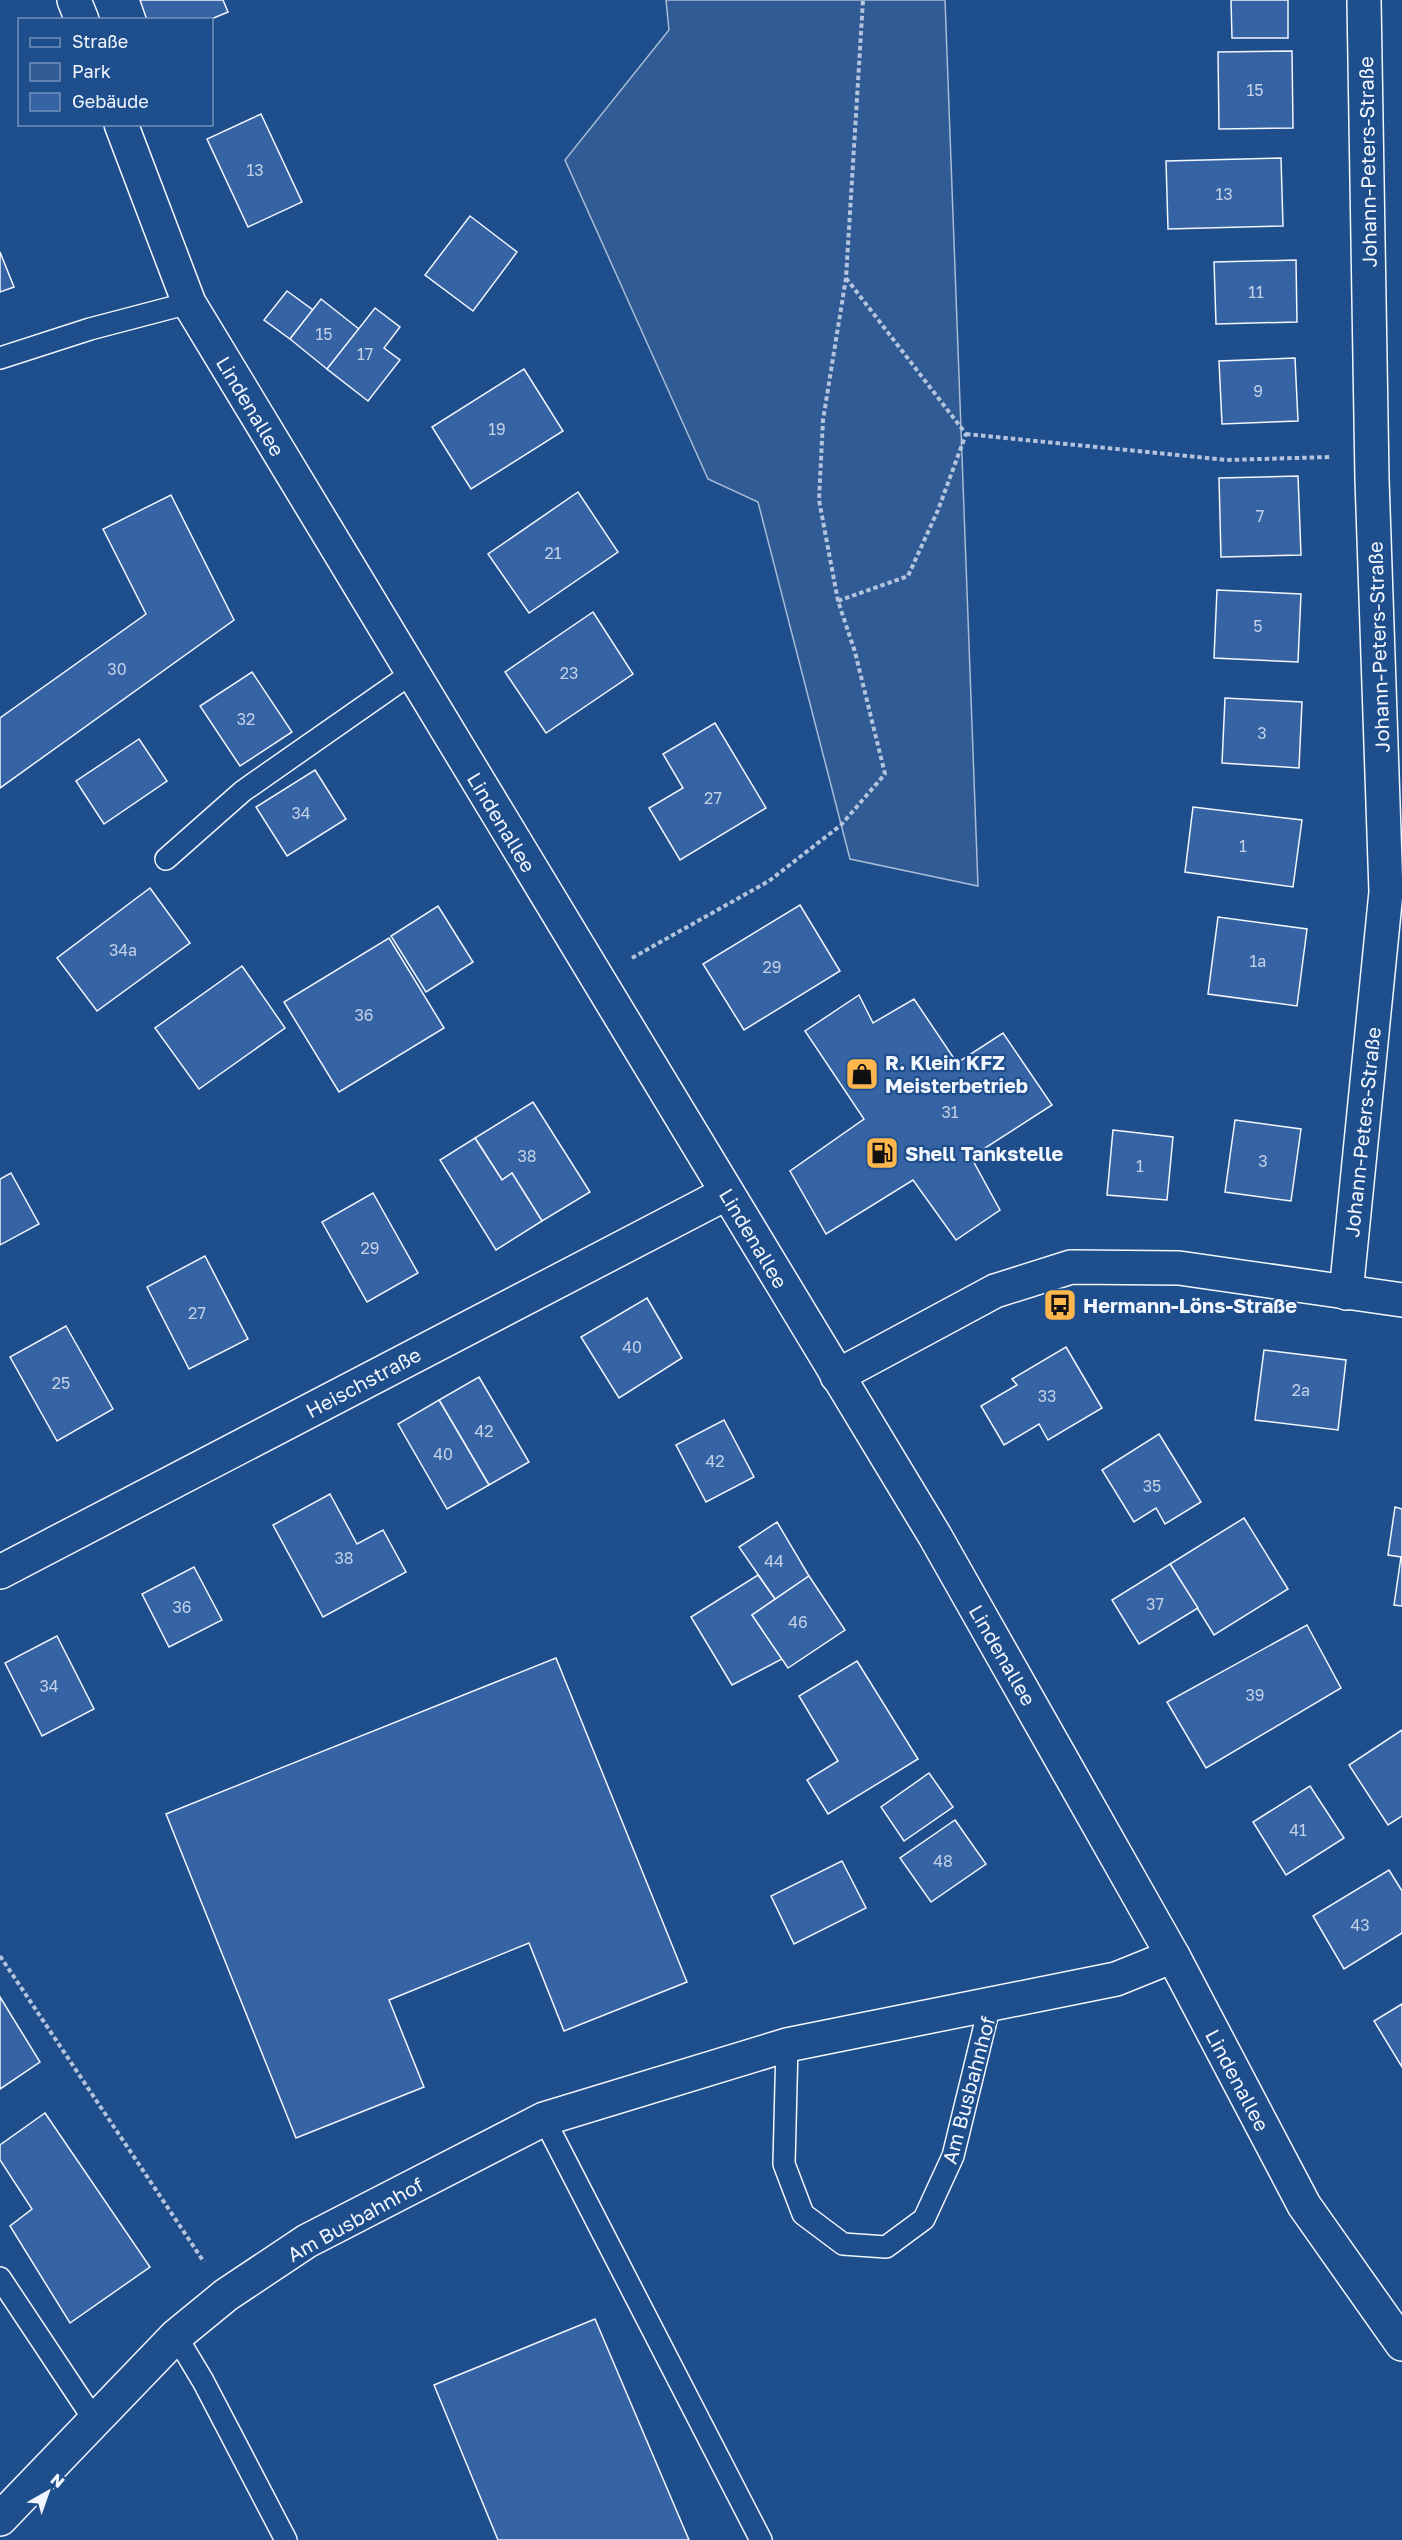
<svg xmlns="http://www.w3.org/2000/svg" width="1402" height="2540" font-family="'Golos Text',sans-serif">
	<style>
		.green { fill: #305b95; stroke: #a8bbd7; stroke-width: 1.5 }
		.building { fill: #3563a3; stroke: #f2f6ff; stroke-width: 1.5 }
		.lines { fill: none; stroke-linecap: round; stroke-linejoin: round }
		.service-casing { stroke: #f2f6ff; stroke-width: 24 }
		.minor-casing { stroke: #f2f6ff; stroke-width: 36 }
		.tertiary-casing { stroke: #f2f6ff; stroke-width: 36 }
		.path { stroke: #b3c4dc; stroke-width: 4; stroke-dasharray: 4.5 3; stroke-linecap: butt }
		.service { stroke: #1f4e8c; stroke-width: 21 }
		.minor { stroke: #1f4e8c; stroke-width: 33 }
		.tertiary { stroke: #1f4e8c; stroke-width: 33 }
		.labels { text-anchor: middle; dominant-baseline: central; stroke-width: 4.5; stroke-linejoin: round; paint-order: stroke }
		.number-label { font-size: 16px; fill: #c3d1e8 }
		.street-label { font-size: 20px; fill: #f2f6ff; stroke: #1f4e8c }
		.poi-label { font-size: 20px; font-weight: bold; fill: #f2f6ff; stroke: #1f4e8c; text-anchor: start }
	</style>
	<rect width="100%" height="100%" fill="#1f4e8c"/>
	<!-- green -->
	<path class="green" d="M666 0H945L978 886 850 859 758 502 708 479 565 160 669 30Z"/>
	<!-- building -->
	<g class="building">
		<path d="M140 0H223L228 12 209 20H147Z"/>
		<path d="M1231 0H1288V38H1232Z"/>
		<path d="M1292 51 1293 128 1219 129 1218 52Z"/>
		<path d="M261 114 302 202 248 227 207 139Z"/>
		<path d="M1281 158 1283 226 1168 229 1166 161Z"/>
		<path d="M470 216 517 252 473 311 425 275Z"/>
		<path d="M0 252 14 287 0 292Z"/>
		<path d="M1296 260 1297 322 1216 324 1214 262Z"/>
		<path d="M287 291 313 310 290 339 264 320Z"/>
		<path d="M321 299 359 329 327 369 290 339Z"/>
		<path d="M375 308 400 327 384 348 400 360 368 401 327 369Z"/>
		<path d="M1295 358 1298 421 1222 424 1219 361Z"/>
		<path d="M524 369 563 431 471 489 432 427Z"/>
		<path d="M1298 476 1301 555 1221 557 1219 478Z"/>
		<path d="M578 492 618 552 529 613 488 554Z"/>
		<path d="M171 495 234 620 0 788V718L146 614 103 529Z"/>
		<path d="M1217 590 1301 594 1298 662 1214 658Z"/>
		<path d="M593 612 633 674 546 733 505 672Z"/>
		<path d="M252 672 292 732 240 766 200 706Z"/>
		<path d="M1225 698 1302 702 1299 768 1222 763Z"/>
		<path d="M715 723 766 808 680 860 649 808 683 788 663 754Z"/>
		<path d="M139 739 167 781 104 824 76 781Z"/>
		<path d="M315 770 346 819 287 856 256 807Z"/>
		<path d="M1193 807 1302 820 1293 887 1185 872Z"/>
		<path d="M150 888 190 943 97 1011 57 958Z"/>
		<path d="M800 905 840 971 744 1030 703 964Z"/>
		<path d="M438 906 473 962 426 992 391 936Z"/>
		<path d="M1218 917 1307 929 1297 1006 1208 994Z"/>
		<path d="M389 938 444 1028 339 1092 284 1002Z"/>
		<path d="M242 966 285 1028 199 1089 155 1028Z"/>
		<path d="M859 995 873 1023 914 999 957 1063 1003 1033 1052 1105 971 1157 1000 1210 956 1240 913 1180 826 1234 790 1171 864 1119 805 1031Z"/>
		<path d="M533 1102 590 1192 542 1221 512 1173 502 1180 475 1138Z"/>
		<path d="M1235 1120 1301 1129 1291 1201 1225 1192Z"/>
		<path d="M1113 1130 1173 1137 1167 1200 1107 1195Z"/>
		<path d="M475 1138 502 1180 512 1173 542 1221 496 1250 440 1160Z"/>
		<path d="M11 1173 39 1224 0 1245V1179Z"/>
		<path d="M373 1193 418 1273 367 1302 322 1222Z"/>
		<path d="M205 1256 248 1339 189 1369 147 1287Z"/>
		<path d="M647 1298 682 1358 619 1398 581 1337Z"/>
		<path d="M66 1326 113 1409 57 1441 10 1357Z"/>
		<path d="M1066 1347 1102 1408 1048 1440 1039 1424 1004 1445 981 1406 1017 1385 1012 1379Z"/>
		<path d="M1264 1350 1346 1360 1338 1430 1255 1420Z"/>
		<path d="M479 1377 529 1462 489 1485 439 1400Z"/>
		<path d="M439 1400 489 1485 447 1509 398 1424Z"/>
		<path d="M724 1420 754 1477 706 1502 676 1445Z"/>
		<path d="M1159 1434 1201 1502 1165 1524 1156 1508 1134 1522 1102 1470Z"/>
		<path d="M330 1494 357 1544 383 1530 406 1572 323 1617 273 1525Z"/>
		<path d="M1395 1507 1402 1509V1606L1394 1605 1401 1557 1388 1555Z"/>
		<path d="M1244 1518 1288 1589 1214 1635 1170 1564Z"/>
		<path d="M777 1522 809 1576 775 1599 739 1547Z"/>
		<path d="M1170 1564 1198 1608 1139 1644 1112 1600Z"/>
		<path d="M194 1567 222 1620 169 1647 142 1594Z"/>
		<path d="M758 1575 775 1599 752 1615 782 1659 732 1685 691 1617Z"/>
		<path d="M809 1576 845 1630 788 1668 752 1615Z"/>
		<path d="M1307 1625 1341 1688 1206 1768 1167 1702Z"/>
		<path d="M57 1636 94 1709 42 1736 5 1663Z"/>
		<path d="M556 1658 687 1982 564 2031 529 1943 389 2000 424 2087 296 2138 166 1814Z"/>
		<path d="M857 1661 918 1759 828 1814 807 1780 838 1761 799 1696Z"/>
		<path d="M1402 1730V1816L1388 1825 1349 1765Z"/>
		<path d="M929 1773 953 1807 904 1841 881 1807Z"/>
		<path d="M1310 1786 1344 1838 1286 1875 1253 1822Z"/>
		<path d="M955 1820 986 1864 931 1902 900 1858Z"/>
		<path d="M842 1861 866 1908 794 1944 771 1896Z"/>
		<path d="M1389 1870 1402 1891V1933L1344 1969 1313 1916Z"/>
		<path d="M0 1997 40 2062 0 2089Z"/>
		<path d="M1402 2004V2067L1374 2021Z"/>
		<path d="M45 2113 150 2267 70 2323 10 2226 32 2209 0 2160V2145Z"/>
		<path d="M595 2319 689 2540H498L434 2385Z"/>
	</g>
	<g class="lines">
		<!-- service casing -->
		<g class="service-casing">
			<g id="service">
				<path d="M0 358 90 329 189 303"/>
				<path d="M166 859 243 791 412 673"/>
				<path d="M787 2045 784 2164 803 2214 843 2244 886 2247 924 2219 953 2156 990 2004"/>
				<path d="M544 2119 761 2540"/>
				<path d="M0 2278 95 2421"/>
				<path d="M176 2336 203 2381 286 2540"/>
			</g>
		</g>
		<!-- minor casing -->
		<g class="minor-casing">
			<g id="minor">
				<path d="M1346 1293 1386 892 1372 479 1364 0"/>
				<path d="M837 1376 995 1291 1071 1267 1179 1268 1402 1300"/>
				<path d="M0 1572 727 1193"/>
				<path d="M0 2519 176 2336 226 2295 307 2241 544 2119 787 2045 1116 1979 1173 1956"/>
			</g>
		</g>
		<!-- tertiary casing -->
		<g class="tertiary-casing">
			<g id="tertiary">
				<path d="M74 0 82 20"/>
				<path d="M121 124 189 303 935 1536 1173 1956 1304 2205 1402 2344"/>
			</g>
		</g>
		<!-- path -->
		<g class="path">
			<path d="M966 434 1227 460 1330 457"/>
			<path d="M838 601 908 576 938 510 966 434 846 278"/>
			<path d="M632 958 769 881 841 825 885 774 855 652 838 601 819 500 823 420 846 278 863 0"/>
			<path d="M0 1956 204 2262"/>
		</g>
		<!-- service -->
		<use href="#service" class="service"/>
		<!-- minor -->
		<use href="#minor" class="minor"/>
		<!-- tertiary -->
		<use href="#tertiary" class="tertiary"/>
	</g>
	<!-- icons -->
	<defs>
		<g id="shop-square" transform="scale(1.725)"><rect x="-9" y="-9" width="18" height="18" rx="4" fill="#ffb74d" stroke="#1f4e8c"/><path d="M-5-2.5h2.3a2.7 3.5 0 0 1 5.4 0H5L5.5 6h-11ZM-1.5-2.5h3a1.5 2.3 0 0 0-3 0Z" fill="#111"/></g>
		<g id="fuel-square" transform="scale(1.725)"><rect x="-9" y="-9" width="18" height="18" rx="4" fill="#ffb74d" stroke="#1f4e8c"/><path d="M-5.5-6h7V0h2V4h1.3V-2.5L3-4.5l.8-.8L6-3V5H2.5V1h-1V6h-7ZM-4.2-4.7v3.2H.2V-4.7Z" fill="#111"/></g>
		<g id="bus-square" transform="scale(1.725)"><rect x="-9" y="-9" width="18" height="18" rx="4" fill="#ffb74d" stroke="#1f4e8c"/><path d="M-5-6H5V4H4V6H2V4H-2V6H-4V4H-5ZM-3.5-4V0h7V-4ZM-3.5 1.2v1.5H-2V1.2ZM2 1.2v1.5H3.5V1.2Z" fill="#111"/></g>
	</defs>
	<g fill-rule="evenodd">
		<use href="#shop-square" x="862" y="1074"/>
		<use href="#fuel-square" x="882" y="1153"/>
		<use href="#bus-square" x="1060" y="1305"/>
	</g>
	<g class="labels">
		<!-- number labels -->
		<g class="number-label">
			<text x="1255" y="90">15</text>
			<text x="255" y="170">13</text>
			<text x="1224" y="194">13</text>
			<text x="1256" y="292">11</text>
			<text x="324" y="334">15</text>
			<text x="365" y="354">17</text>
			<text x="1258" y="391">9</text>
			<text x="497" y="429">19</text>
			<text x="1260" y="516">7</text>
			<text x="553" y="553">21</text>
			<text x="1258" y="626">5</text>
			<text x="117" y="669">30</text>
			<text x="569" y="673">23</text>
			<text x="246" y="719">32</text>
			<text x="1262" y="733">3</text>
			<text x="713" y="798">27</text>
			<text x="301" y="813">34</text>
			<text x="1243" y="846">1</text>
			<text x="123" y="950">34a</text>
			<text x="1258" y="961">1a</text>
			<text x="772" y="967">29</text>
			<text x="364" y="1015">36</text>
			<text x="950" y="1112">31</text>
			<text x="527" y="1156">38</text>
			<text x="1263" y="1161">3</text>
			<text x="1140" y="1166">1</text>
			<text x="370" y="1248">29</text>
			<text x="197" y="1313">27</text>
			<text x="632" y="1347">40</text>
			<text x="61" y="1383">25</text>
			<text x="1301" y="1390">2a</text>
			<text x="1047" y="1396">33</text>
			<text x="484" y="1431">42</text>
			<text x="443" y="1454">40</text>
			<text x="715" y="1461">42</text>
			<text x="1152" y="1486">35</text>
			<text x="344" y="1558">38</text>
			<text x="774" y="1561">44</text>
			<text x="1155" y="1604">37</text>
			<text x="182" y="1607">36</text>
			<text x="798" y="1622">46</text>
			<text x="49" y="1686">34</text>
			<text x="1255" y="1695">39</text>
			<text x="1298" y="1830">41</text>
			<text x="943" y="1861">48</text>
			<text x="1360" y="1925">43</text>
		</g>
		<!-- street labels -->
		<g class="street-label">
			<text transform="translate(1367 162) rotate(-91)">Johann-Peters-Straße</text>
			<text transform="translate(251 406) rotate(59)">Lindenallee</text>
			<text transform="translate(1378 647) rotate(-92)">Johann-Peters-Straße</text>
			<text transform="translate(502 822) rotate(59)">Lindenallee</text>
			<text transform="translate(1362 1132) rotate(-84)">Johann-Peters-Straße</text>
			<text transform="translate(754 1238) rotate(59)">Lindenallee</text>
			<text transform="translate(363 1382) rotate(-28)">Heischstraße</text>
			<text transform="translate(1003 1655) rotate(60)">Lindenallee</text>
			<text transform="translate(1238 2080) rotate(62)">Lindenallee</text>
			<text transform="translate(968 2090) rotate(-75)">Am Busbahnhof</text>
			<text transform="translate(355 2219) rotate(-29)">Am Busbahnhof</text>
		</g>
		<!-- poi labels -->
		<g class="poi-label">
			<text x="885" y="1062">R. Klein KFZ<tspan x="885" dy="23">Meisterbetrieb</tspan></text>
			<text x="905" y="1153">Shell Tankstelle</text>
			<text x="1083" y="1305">Hermann-Löns-Straße</text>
		</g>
	</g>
	<!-- legend -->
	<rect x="18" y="18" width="195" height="108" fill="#1f4e8c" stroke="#7391ba" stroke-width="1.5"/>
	<rect x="30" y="38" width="30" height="9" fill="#1f4e8c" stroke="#7391ba" stroke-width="1.5"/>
	<text x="72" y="48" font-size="18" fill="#f2f6ff">Straße</text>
	<rect x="30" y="63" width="30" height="18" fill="#305b95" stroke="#7391ba" stroke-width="1.5"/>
	<text x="72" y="78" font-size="18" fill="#f2f6ff">Park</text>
	<rect x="30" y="93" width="30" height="18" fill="#3563a3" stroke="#7391ba" stroke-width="1.5"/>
	<text x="72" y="108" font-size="18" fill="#f2f6ff">Gebäude</text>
	<!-- north arrow -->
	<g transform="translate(48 2492) rotate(40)" stroke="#1f4e8c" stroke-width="4.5" paint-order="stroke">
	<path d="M0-4.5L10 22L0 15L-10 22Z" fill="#f2f6ff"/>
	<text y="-9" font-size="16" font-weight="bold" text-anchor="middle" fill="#f2f6ff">N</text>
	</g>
</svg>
